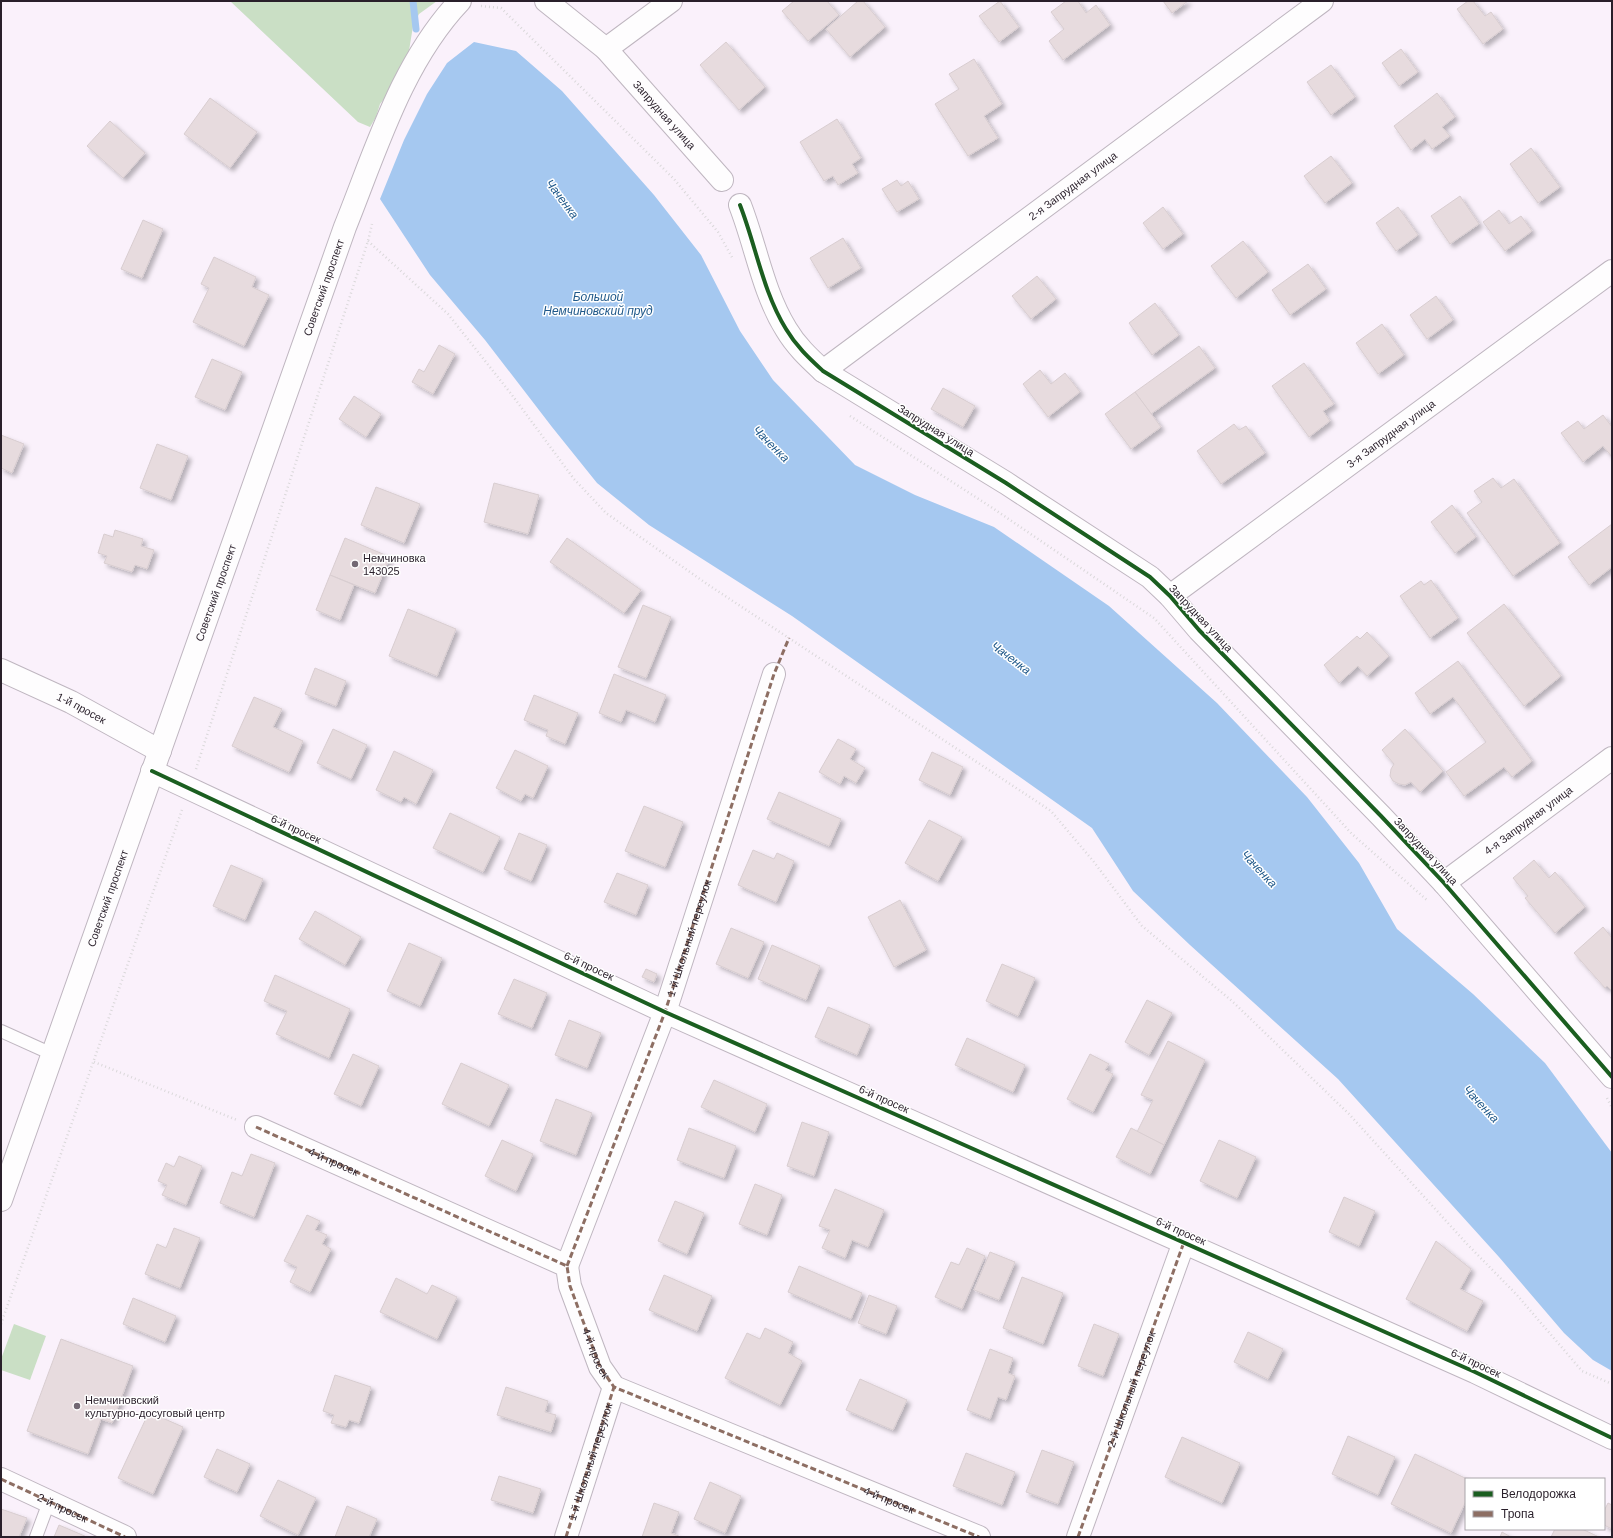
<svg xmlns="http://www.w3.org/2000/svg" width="1613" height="1538" font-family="Arial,sans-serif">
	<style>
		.green { fill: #cadfc5 }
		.water { fill: #a5c8f0 }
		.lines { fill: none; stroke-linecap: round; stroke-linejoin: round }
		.stream { stroke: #a5c8f0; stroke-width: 7 }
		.building { fill: #e7dbde; stroke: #d8cdd0; filter: url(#shadow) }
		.service-casing { stroke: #bfb6c0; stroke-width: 14 }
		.minor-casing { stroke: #bfb6c0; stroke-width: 24 }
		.tertiary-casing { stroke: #bfb6c0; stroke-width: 24 }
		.path { stroke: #dad8da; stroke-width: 2.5; stroke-dasharray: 1 3; stroke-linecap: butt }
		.service { stroke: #fefdfe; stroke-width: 12 }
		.minor { stroke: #fefdfe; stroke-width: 22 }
		.tertiary { stroke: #fefdfe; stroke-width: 22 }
		.quiet { stroke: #8d6e63; stroke-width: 3; stroke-dasharray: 6 3; stroke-linecap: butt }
		.cycleway-casing { stroke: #fff; stroke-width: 6 }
		.cycleway { stroke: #1b5e20; stroke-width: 4 }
		.poi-dot { fill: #726873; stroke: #fff; stroke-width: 1.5 }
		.labels { text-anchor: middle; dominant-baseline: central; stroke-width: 3; stroke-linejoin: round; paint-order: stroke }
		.street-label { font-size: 11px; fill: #291f2a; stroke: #fff }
		.poi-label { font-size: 11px; fill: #291f2a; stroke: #fff; text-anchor: start }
		.water-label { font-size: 12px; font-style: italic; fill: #20598a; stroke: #fff }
	</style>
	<defs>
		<filter id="shadow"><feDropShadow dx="3.5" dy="3.5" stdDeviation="2" flood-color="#0004"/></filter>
	</defs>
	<rect width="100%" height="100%" fill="#faf1fb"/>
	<!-- green -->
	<g class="green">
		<path d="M230 1H437L419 14 413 26 408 57 388 94 380 104 376 117 370 127 358 122Z"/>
		<path d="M14 1324 46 1336 30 1380 1 1370V1359Z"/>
	</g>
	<!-- water -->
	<path class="water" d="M474 42 516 51 562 91 654 195 701 255 740 331 773 380 855 465 915 495 994 527 1109 606 1217 703 1307 797 1359 863 1397 929 1473 994 1545 1063 1612 1153V1371L1593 1360 1564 1333 1499 1257 1338 1079 1190 945 1133 891 1092 828 792 616 649 525 597 483 552 427 485 340 430 275 380 199 404 140 427 94 447 63Z"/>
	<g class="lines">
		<!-- stream -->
		<path class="stream" d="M413 1 416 29"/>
	</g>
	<!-- building -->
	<g class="building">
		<path d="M794 1H827L839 15 808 41 782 11Z"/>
		<path d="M858 1H863L885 27 850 57 826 29Z"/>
		<path d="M1000 1 1019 27 999 42 979 16Z"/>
		<path d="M1066 1H1078L1086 13 1096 5 1110 25 1063 60 1049 41 1064 29 1051 12Z"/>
		<path d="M1163 1H1188L1172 13Z"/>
		<path d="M1468 1H1473L1485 16 1491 12 1503 29 1483 44 1457 9Z"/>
		<path d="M726 42 765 87 739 110 700 65Z"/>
		<path d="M1401 49 1418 72 1399 86 1382 63Z"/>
		<path d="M974 59 1002 104 984 116 998 138 968 156 935 104 959 89 949 74Z"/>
		<path d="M1331 65 1355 97 1331 115 1307 82Z"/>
		<path d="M1437 93 1455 117 1442 127 1450 136 1432 149 1425 139 1411 150 1394 126Z"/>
		<path d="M210 98 257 132 230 168 184 134Z"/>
		<path d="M837 119 861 158 852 164 858 173 838 185 833 176 824 181 800 142Z"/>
		<path d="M110 121 145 153 123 178 87 146Z"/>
		<path d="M1531 148 1560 187 1538 203 1510 164Z"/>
		<path d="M1331 156 1352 183 1325 203 1304 176Z"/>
		<path d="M897 180 901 186 908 181 919 199 897 212 882 189Z"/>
		<path d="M1460 196 1479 224 1450 244 1431 216Z"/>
		<path d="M1163 207 1183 234 1163 249 1143 223Z"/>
		<path d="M1398 207 1418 235 1396 251 1376 223Z"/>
		<path d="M1499 210 1509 224 1521 216 1532 231 1505 251 1483 222Z"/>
		<path d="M143 220 163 229 142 278 121 269Z"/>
		<path d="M843 238 861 268 828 288 810 258Z"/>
		<path d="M1243 241 1268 272 1236 298 1211 266Z"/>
		<path d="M214 257 256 277 252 287 269 295 244 346 193 322 209 288 201 284Z"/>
		<path d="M1308 264 1326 289 1290 315 1272 290Z"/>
		<path d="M1037 276 1056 299 1031 319 1012 296Z"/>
		<path d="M1436 296 1453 320 1427 339 1410 315Z"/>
		<path d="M1155 303 1179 335 1152 355 1129 323Z"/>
		<path d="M1382 324 1404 355 1378 374 1356 343Z"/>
		<path d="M439 345 455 354 433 394 412 382 419 369 424 372Z"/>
		<path d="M1199 346 1215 368 1151 414 1135 392Z"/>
		<path d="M212 359 242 372 225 410 195 397Z"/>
		<path d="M1304 363 1334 404 1323 411 1330 421 1309 437 1272 386Z"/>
		<path d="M1040 370 1051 384 1065 373 1080 392 1048 417 1023 384Z"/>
		<path d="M943 388 975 406 963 427 931 409Z"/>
		<path d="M1135 392 1161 427 1131 449 1105 414Z"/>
		<path d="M354 396 381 414 366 437 339 419Z"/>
		<path d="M1603 415 1612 427V457L1603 446 1583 462 1561 433 1578 421 1584 429Z"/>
		<path d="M1234 424 1239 430 1246 426 1265 453 1221 484 1197 451Z"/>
		<path d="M1 435 24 444 12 473 1 468Z"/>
		<path d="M157 444 188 456 171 500 140 488Z"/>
		<path d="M1493 478 1501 488 1514 479 1560 543 1513 576 1467 513 1482 502 1474 491Z"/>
		<path d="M494 483 539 495 528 534 484 522Z"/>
		<path d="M376 487 420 504 404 543 361 525Z"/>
		<path d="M1452 505 1476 537 1455 553 1431 522Z"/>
		<path d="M1612 524V567L1589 585 1568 557Z"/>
		<path d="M115 530 143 539 141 546 154 550 147 569 135 565 132 572 104 563 107 556 98 553 104 534 113 537Z"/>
		<path d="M345 538 390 557 375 593 330 575Z"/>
		<path d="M567 538 641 590 624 613 550 562Z"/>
		<path d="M330 575 354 585 340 620 316 610Z"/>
		<path d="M1431 580 1458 618 1430 638 1400 596 1421 581 1424 585Z"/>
		<path d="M1504 604 1561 676 1524 706 1467 633Z"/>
		<path d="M643 605 671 617 646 678 618 667Z"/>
		<path d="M408 609 456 629 437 676 389 656Z"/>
		<path d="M1367 632 1389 656 1367 676 1358 666 1339 683 1324 665 1357 636 1360 639Z"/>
		<path d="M1458 661 1532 761 1512 777 1504 767 1464 796 1446 772 1486 742 1453 697 1430 714 1415 693Z"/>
		<path d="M315 668 346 681 336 706 305 694Z"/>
		<path d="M614 674 666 695 655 722 626 710 621 722 599 713Z"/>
		<path d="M534 695 578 713 565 744 546 736 548 730 524 720Z"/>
		<path d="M254 697 282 709 273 727 303 741 289 772 232 746Z"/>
		<path d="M333 729 367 745 351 779 317 763Z"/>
		<path d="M1405 729 1443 771 1420 792 1411 782 1405 785 1399 784 1393 781 1390 776 1391 769 1394 764 1382 750Z"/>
		<path d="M838 739 856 749 850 759 865 768 856 783 844 776 840 784 819 772Z"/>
		<path d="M515 750 548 766 533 798 525 794 521 801 496 788Z"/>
		<path d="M394 751 433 770 416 804 404 797 401 802 376 790Z"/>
		<path d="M932 752 963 767 950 795 919 780Z"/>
		<path d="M779 792 841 819 829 846 767 819Z"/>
		<path d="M644 806 683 822 665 867 625 851Z"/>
		<path d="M450 813 500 837 483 872 433 848Z"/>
		<path d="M929 820 962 837 938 881 905 863Z"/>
		<path d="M519 833 547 845 531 881 504 869Z"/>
		<path d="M753 850 774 859 777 853 794 861 776 902 738 885Z"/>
		<path d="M1534 860 1549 878 1555 872 1585 907 1555 933 1525 898 1528 896 1513 878Z"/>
		<path d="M231 865 263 879 245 920 213 906Z"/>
		<path d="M617 873 648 885 636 915 604 902Z"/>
		<path d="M900 900 926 950 894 967 868 917Z"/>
		<path d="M315 911 361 937 345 965 299 939Z"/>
		<path d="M1603 927 1612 938V991L1607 986 1605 988 1574 953Z"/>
		<path d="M731 928 764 942 748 978 716 964Z"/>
		<path d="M409 943 442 958 420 1006 387 991Z"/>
		<path d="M772 945 820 966 806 1000 758 979Z"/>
		<path d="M1002 964 1035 978 1018 1016 986 1001Z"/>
		<path d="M646 969 657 974 654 982 642 977Z"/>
		<path d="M275 975 350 1009 329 1058 276 1034 287 1011 264 1001Z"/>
		<path d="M514 979 547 993 532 1028 498 1014Z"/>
		<path d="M1147 1000 1172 1013 1149 1055 1125 1042Z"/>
		<path d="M828 1007 870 1025 857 1055 815 1037Z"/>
		<path d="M569 1020 601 1033 587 1068 555 1055Z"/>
		<path d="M967 1038 1025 1065 1013 1092 955 1065Z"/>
		<path d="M1168 1041 1205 1060 1164 1145 1137 1132 1153 1100 1141 1095Z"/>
		<path d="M353 1054 379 1066 361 1106 334 1094Z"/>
		<path d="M1090 1054 1109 1064 1105 1070 1113 1074 1093 1112 1067 1099Z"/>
		<path d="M461 1063 509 1085 489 1126 442 1104Z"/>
		<path d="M714 1080 767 1104 755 1132 701 1107Z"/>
		<path d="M556 1099 592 1113 576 1155 540 1141Z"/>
		<path d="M802 1122 829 1132 814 1176 787 1166Z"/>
		<path d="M689 1128 736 1146 724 1178 677 1160Z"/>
		<path d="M1131 1128 1164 1145 1150 1174 1116 1157Z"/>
		<path d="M502 1140 533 1154 516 1191 485 1176Z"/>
		<path d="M1219 1140 1256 1157 1237 1198 1200 1181Z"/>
		<path d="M251 1154 275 1163 254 1217 220 1203 232 1172 242 1176Z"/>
		<path d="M179 1156 202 1166 186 1205 162 1195 167 1185 158 1181 166 1163 174 1167Z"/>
		<path d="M755 1184 782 1195 767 1235 739 1224Z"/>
		<path d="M835 1189 884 1210 868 1247 852 1240 845 1258 822 1248 830 1230 819 1226Z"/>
		<path d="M1344 1197 1375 1211 1359 1246 1329 1232Z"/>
		<path d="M675 1201 704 1213 687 1254 658 1241Z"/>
		<path d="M307 1215 320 1221 315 1230 327 1235 322 1244 331 1249 310 1292 290 1282 297 1267 284 1261Z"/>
		<path d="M174 1228 200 1238 180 1288 145 1274 157 1244 166 1248Z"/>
		<path d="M1436 1241 1471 1269 1460 1289 1483 1301 1467 1331 1406 1299Z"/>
		<path d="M967 1248 985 1256 962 1309 935 1297 951 1262 959 1265Z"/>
		<path d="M990 1252 1015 1262 999 1300 974 1290Z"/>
		<path d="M799 1266 862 1293 851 1319 788 1292Z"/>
		<path d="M664 1275 712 1296 697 1331 649 1310Z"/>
		<path d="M1022 1277 1063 1293 1043 1344 1003 1328Z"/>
		<path d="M396 1278 427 1294 432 1285 457 1297 437 1339 380 1312Z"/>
		<path d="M869 1295 897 1306 886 1334 858 1323Z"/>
		<path d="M133 1298 176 1316 165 1342 123 1324Z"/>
		<path d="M1094 1324 1119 1334 1103 1376 1078 1366Z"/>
		<path d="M765 1328 793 1342 788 1353 802 1361 780 1405 725 1378 747 1333 760 1339Z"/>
		<path d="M1248 1332 1283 1349 1268 1379 1234 1362Z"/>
		<path d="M61 1339 133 1366 112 1423 101 1419 88 1454 27 1431Z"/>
		<path d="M990 1349 1013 1358 1008 1373 1015 1376 1006 1400 998 1397 990 1419 967 1410Z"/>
		<path d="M335 1375 371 1387 359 1423 349 1420 346 1427 331 1423 334 1415 323 1411Z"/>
		<path d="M860 1379 907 1400 893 1430 846 1410Z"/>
		<path d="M506 1387 548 1401 545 1412 556 1415 551 1432 497 1415Z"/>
		<path d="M149 1412 183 1427 153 1494 118 1478Z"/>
		<path d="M1348 1436 1395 1457 1378 1495 1332 1474Z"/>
		<path d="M1182 1437 1240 1463 1222 1503 1165 1477Z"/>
		<path d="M217 1449 250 1464 237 1492 204 1477Z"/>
		<path d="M1042 1450 1074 1462 1058 1504 1026 1492Z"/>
		<path d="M966 1453 1015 1472 1002 1505 953 1486Z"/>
		<path d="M1415 1454 1467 1479H1466V1501L1451 1533 1391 1504Z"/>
		<path d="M499 1476 541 1489 533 1513 491 1500Z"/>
		<path d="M278 1480 316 1498 298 1535 260 1516Z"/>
		<path d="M710 1482 741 1496 725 1533 694 1519Z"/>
		<path d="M654 1503 679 1512 671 1533 681 1537H642Z"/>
		<path d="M1608 1503 1612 1505V1529L1604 1525V1511Z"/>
		<path d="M347 1506 377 1519 369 1537H335Z"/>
		<path d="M1 1509 27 1518 19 1537H1Z"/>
		<path d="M59 1525 87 1537H54Z"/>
		<path d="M1555 1529H1582L1599 1537H1551Z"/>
		<path d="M1502 1532 1511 1537H1500Z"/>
	</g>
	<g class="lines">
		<!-- service casing -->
		<g class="service-casing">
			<g id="service">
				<path d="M1 1031 52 1054"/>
				<path d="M36 1537 49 1502"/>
			</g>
		</g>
		<!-- minor casing -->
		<g class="minor-casing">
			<g id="minor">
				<path id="s1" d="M606 49 722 180"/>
				<path d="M740 205C756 246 763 292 786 329 796 346 809 358 823 371L1006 483 1150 577 1170 596 1199 630 1381 816 1444 883 1612 1077"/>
				<path id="s2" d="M823 371 1322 1"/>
				<path id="s3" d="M1170 596 1612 271"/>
				<path id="s4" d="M1 670 71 702 160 751"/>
				<path d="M152 771 665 1012 1475 1372 1612 1438"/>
				<path id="s5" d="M1444 883 1612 758"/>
				<path d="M256 1127 567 1266 570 1286 600 1367 614 1387 979 1537"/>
				<path d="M567 1266 665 1012 774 674"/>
				<path id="s6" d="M1 1479 125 1537"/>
				<path d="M566 1537 614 1387"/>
				<path id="s7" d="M1078 1537 1184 1242"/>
			</g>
		</g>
		<!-- tertiary casing -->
		<g class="tertiary-casing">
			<g id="tertiary">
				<path d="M546 1 606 49 671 1"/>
				<path id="s8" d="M1 1200 345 227C376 150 402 62 460 1"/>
			</g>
		</g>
		<!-- path -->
		<g class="path">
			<path d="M481 6 501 8 674 179 718 232 733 259"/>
			<path d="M368 241 448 314 512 395 574 479 606 513 707 584 1051 811 1094 862 1142 926 1232 1001 1349 1114 1467 1244 1517 1295 1582 1371 1612 1384"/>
			<path d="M850 416 991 507 1154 618 1352 834 1428 901"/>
			<path d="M196 769 368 241 372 224"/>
			<path d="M94 1062 237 1120"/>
			<path d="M1607 1098 1612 1108"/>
			<path d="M1 1324 182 810"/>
		</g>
		<!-- service -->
		<use href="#service" class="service"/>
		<!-- minor -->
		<use href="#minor" class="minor"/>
		<!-- tertiary -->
		<use href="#tertiary" class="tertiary"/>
		<!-- quiet -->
		<g class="quiet">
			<path id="s9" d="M256 1127 567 1266 570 1286 600 1367 614 1387 979 1537"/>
			<path id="s10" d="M567 1266 665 1012 774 674 789 638"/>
			<path d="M1 1479 125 1537"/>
			<path id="s11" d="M566 1537 614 1387"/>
			<path d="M1078 1537 1184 1242"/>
		</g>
		<!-- cycleway casing -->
		<g class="cycleway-casing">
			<g id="cycleway">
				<path d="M740 205C756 246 763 292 786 329 796 346 809 358 823 371L1006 483 1150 577 1170 596 1199 630 1381 816 1444 883 1612 1077"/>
				<path d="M152 771 665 1012 1475 1372 1612 1438"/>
			</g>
		</g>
		<!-- cycleway -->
		<use href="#cycleway" class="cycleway"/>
	</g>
	<!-- markers -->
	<g class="poi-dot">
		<circle cx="355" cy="564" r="4"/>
		<circle cx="77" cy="1406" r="4"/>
	</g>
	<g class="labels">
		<!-- street labels -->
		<g class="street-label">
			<text stroke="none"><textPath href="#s1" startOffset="88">Запрудная улица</textPath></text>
			<text stroke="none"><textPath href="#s2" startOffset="311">2-я Запрудная улица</textPath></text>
			<text stroke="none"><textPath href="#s8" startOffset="968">Советский проспект</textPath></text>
			<text transform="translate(936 430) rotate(32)">Запрудная улица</text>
			<text stroke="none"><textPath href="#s3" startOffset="274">3-я Запрудная улица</textPath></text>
			<text stroke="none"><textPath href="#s8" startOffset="644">Советский проспект</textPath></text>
			<text transform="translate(1201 618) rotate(47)">Запрудная улица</text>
			<text stroke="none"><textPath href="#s4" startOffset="89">1-й просек</textPath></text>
			<text stroke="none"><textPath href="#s5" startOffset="105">4-я Запрудная улица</textPath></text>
			<text transform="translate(296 829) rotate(25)">6-й просек</text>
			<text transform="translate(1426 851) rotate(47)">Запрудная улица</text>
			<text stroke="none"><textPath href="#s8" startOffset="320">Советский проспект</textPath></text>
			<text stroke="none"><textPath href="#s10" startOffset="350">1-й Школьный переулок</textPath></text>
			<text transform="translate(589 966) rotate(25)">6-й просек</text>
			<text transform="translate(884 1099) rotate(24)">6-й просек</text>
			<text stroke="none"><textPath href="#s9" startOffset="85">4-й просек</textPath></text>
			<text transform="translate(1181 1231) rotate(24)">6-й просек</text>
			<text stroke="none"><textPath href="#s9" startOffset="433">4-й просек</textPath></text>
			<text transform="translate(1476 1363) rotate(25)">6-й просек</text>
			<text stroke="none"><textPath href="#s7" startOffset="157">2-й Школьный переулок</textPath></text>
			<text stroke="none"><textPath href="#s11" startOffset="79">1-й Школьный переулок</textPath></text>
			<text stroke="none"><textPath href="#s9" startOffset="769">4-й просек</textPath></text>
			<text stroke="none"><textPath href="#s6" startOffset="68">2-й просек</textPath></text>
		</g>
		<!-- poi labels -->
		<g class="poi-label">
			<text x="363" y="558">Немчиновка<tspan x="363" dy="13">143025</tspan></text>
			<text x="85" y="1400">Немчиновский<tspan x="85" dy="13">культурно-досуговый центр</tspan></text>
		</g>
		<!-- water labels -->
		<g class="water-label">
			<text transform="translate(562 199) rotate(53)">Чаченка</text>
			<text x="598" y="297">Большой<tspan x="598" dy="14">Немчиновский пруд</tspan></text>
			<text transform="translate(771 444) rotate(45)">Чаченка</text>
			<text transform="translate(1011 658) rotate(37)">Чаченка</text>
			<text transform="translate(1259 869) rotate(47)">Чаченка</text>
			<text transform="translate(1481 1104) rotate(47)">Чаченка</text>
		</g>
	</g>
	<!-- border -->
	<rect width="1613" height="1538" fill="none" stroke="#291f2a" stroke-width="4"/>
	<!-- legend -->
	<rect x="1465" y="1478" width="140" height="52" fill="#ffffff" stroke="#a9a5aa"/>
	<rect x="1473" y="1491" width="20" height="6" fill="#1b5e20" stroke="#a9a5aa"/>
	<text x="1501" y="1498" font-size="12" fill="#291f2a">Велодорожка</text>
	<rect x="1473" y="1511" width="20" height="6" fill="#8d6e63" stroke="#a9a5aa"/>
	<text x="1501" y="1518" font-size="12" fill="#291f2a">Тропа</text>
</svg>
